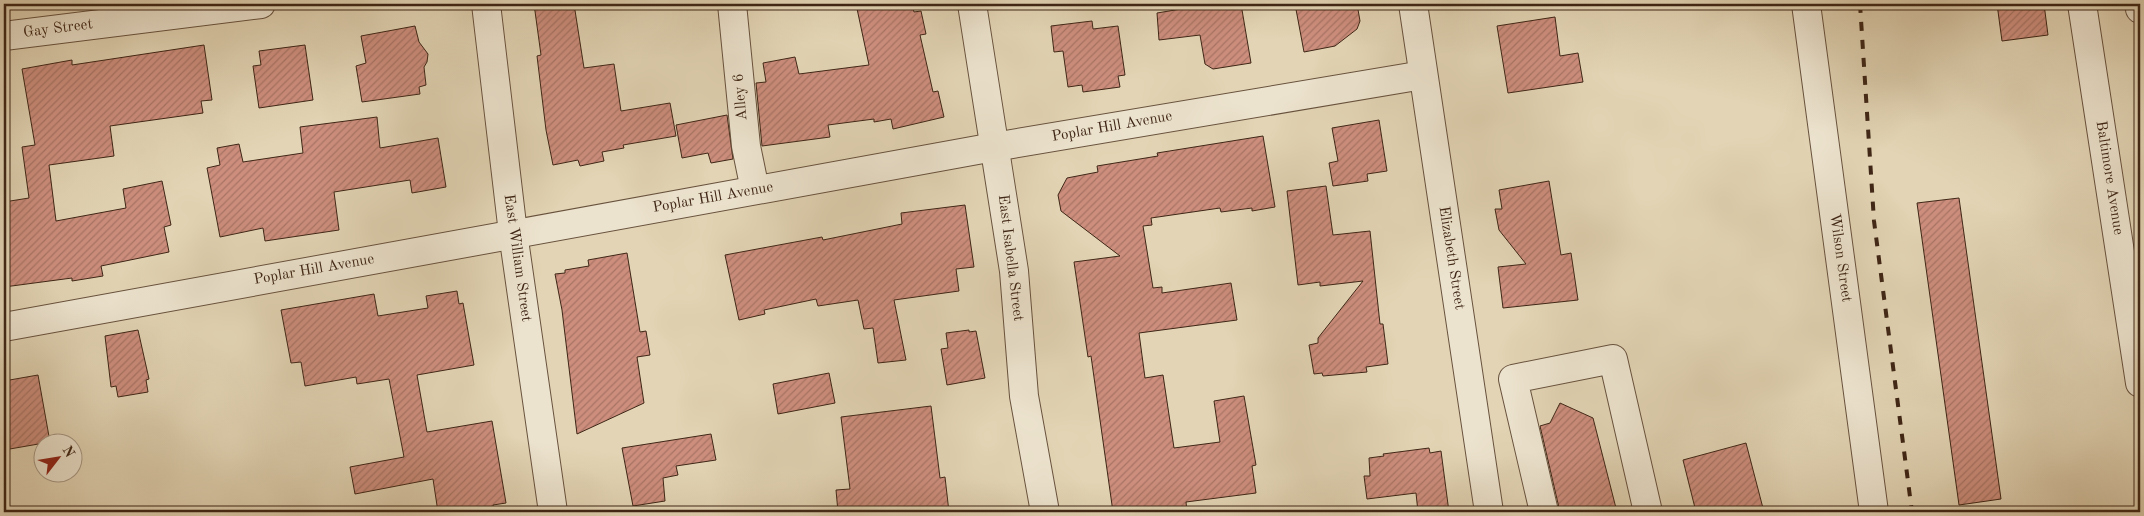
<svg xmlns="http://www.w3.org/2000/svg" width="2144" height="516" font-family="'Old Standard TT',serif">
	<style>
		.building { fill: url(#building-hatch); stroke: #3f2616 }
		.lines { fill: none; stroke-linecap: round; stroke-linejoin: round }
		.minor-casing { stroke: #68523e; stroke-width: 30 }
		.minor { stroke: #ece3ce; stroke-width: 28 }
		.rail { stroke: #3f2616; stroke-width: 4; stroke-dasharray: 9 9; stroke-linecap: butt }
		.labels { text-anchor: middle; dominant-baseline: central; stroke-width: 4; stroke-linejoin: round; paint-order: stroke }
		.street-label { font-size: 15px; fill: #3f2616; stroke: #ece3ce }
	</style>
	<defs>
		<pattern id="building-hatch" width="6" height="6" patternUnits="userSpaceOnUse" patternTransform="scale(1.25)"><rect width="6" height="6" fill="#cd8e7d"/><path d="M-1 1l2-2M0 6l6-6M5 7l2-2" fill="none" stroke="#a87465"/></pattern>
	</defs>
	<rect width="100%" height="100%" fill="#e2d4b4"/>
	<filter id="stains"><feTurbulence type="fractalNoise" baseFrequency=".004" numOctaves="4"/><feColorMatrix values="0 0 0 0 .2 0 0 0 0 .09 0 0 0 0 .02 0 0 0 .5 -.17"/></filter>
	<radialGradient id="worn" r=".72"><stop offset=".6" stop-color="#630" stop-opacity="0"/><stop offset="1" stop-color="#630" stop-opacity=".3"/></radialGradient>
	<!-- building -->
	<g class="building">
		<path d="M534 4H574L584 68 614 64 621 111 670 103 676 136 623 145 624 148 602 152 604 161 580 166 578 160 553 165 546 130 537 56 541 55Z"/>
		<path d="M856 4H912L914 12 921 11 926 34 920 35 933 92 938 91 944 117 893 129 891 119 874 122V119L828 125 830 137 762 146 756 83 766 82 763 63 795 57 799 74 869 65Z"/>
		<path d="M1211 4H1241L1251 63 1213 69 1205 64 1200 35 1159 40 1157 13Z"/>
		<path d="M1295 4H1357L1360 21 1357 29 1335 46 1304 52Z"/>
		<path d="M1997 4H2044L2048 35 2002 41Z"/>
		<path d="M1555 17 1560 56 1578 53 1583 82 1508 93 1497 26Z"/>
		<path d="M1092 21 1093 29 1118 26 1125 75 1118 76 1120 87 1083 92 1082 85 1068 87 1063 51 1054 52 1051 26Z"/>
		<path d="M415 26 419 42 428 54 427 62 424 67 426 85 419 87 420 94 362 102 356 66 366 63 361 36Z"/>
		<path d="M204 45 212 100 201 101 203 113 110 126 114 156 49 165 56 221 126 208 123 189 162 181 171 225 164 227 169 252 101 266 103 276 72 281V278L4 287V202L29 198 22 147 35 145 22 69 72 60V65Z"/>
		<path d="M305 45 313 100 259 108 253 66 261 65 259 51Z"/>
		<path d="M727 115 733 159 711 163 708 153 682 158 676 125Z"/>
		<path d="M377 117 380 148 438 138 446 187 412 193 410 180 334 192 339 230 265 241 263 228 220 237 207 168 220 165 217 148 239 144 243 162 303 153 300 127Z"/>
		<path d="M1379 120 1387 171 1367 174 1368 181 1333 186 1329 163 1338 161 1332 128Z"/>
		<path d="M1263 136 1275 207 1252 211V208L1221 212 1220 208 1151 218 1152 225 1143 226 1153 288 1162 287V293L1231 283 1237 320 1139 333 1145 378 1163 375 1174 448 1220 442 1214 401 1244 396 1256 465 1252 466 1256 493 1186 502 1187 512H1113L1091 356 1088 357 1074 262 1120 256 1061 211 1058 195 1067 178 1098 172 1097 166 1158 156 1157 153Z"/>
		<path d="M1549 181 1561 255 1571 253 1578 300 1503 308 1498 267 1526 264 1499 230 1495 209H1502L1499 190Z"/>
		<path d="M1326 186 1333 235 1370 231 1380 324H1383L1388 364 1366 367 1367 372 1323 376 1322 373 1314 374 1309 345 1318 343V338L1363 281 1320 286V282L1298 285 1287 191Z"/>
		<path d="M1959 198 2001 499 1959 505 1917 203Z"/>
		<path d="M965 205 974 267 956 269 959 291 894 300 906 360 878 363 873 328 864 329 858 300 818 306 816 299 764 310 765 314 739 320 725 255 822 237 823 240 902 224 901 213Z"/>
		<path d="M627 253 640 332 646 331 650 355 637 357 644 403 577 434 562 310 555 274 565 273V270L589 266 588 260Z"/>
		<path d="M457 291 459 304 463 303 474 365 417 375 427 432 492 421 506 503 493 505 494 512H438L433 479 355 494 350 467 404 457 389 379 357 384 356 377 305 386 301 362 291 363 281 310 374 294 378 316 428 308 426 296Z"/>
		<path d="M138 330 149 379 146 380 148 392 118 397 116 386 111 387 105 336Z"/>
		<path d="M969 330V332L976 331 985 378 947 385 941 349 948 348 946 333Z"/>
		<path d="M829 373 835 403 778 414 773 384Z"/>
		<path d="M38 375 50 442 4 450V381Z"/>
		<path d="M1560 403 1593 418 1617 512H1560L1540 426 1550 423Z"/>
		<path d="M931 406 940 478 945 477 949 512H838L836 490 850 489 841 417Z"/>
		<path d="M711 434 716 460 676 466 678 475 663 478 665 501 633 506 622 448Z"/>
		<path d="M1746 443 1764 512H1696L1683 460Z"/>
		<path d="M1429 448 1430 453 1441 451 1449 512H1418L1416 493 1367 499 1364 476H1370L1369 458 1384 456 1383 454Z"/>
	</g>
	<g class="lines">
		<!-- minor casing -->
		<g class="minor-casing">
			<g id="minor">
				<path d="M486 4 513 233 553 512"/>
				<path d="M732 4 746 146 755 190"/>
				<path d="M972 4 1014 271 1024 396 1045 512"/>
				<path d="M1413 4 1489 512"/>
				<path d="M1806 4 1874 512"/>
				<path d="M2082 4 2140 383"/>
				<path d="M2140 4V9"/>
				<path d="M4 36 261 4"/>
				<path d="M4 327 994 147 1423 75"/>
				<path d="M1544 512 1513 379 1613 359 1648 512"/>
			</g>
		</g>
		<!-- minor -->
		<use href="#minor" class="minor"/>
		<!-- rail -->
		<path class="rail" d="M1860 4 1874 221 1912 512"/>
	</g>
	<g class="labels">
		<!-- street labels -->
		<g class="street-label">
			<text transform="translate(58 29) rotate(-7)">Gay Street</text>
			<text transform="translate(741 97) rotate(-95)">Alley 6</text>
			<text transform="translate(1112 127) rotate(-10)">Poplar Hill Avenue</text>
			<text transform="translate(2109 178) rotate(81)">Baltimore Avenue</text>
			<text transform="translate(713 198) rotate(-10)">Poplar Hill Avenue</text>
			<text transform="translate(517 258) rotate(82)">East William Street</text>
			<text transform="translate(1010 258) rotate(83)">East Isabella Street</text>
			<text transform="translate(1451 258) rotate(81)">Elizabeth Street</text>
			<text transform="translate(1840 258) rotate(82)">Wilson Street</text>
			<text transform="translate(314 270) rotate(-10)">Poplar Hill Avenue</text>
		</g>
	</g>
	<!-- margin -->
	<rect width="2144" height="516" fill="none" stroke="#e2d4b4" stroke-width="20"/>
	<rect x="5" y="5" width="2134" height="506" fill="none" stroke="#3f2616" stroke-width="2.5"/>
	<rect x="10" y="10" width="2124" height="496" fill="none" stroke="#3f2616"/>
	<!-- north arrow -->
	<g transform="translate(58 458) rotate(59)"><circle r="24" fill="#ece3ce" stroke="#a79784"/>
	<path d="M0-4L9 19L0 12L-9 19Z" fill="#8f2418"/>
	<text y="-8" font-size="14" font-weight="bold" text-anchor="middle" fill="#3f2616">N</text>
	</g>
	<rect width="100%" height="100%" filter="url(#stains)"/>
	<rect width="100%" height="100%" fill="url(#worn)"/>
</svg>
